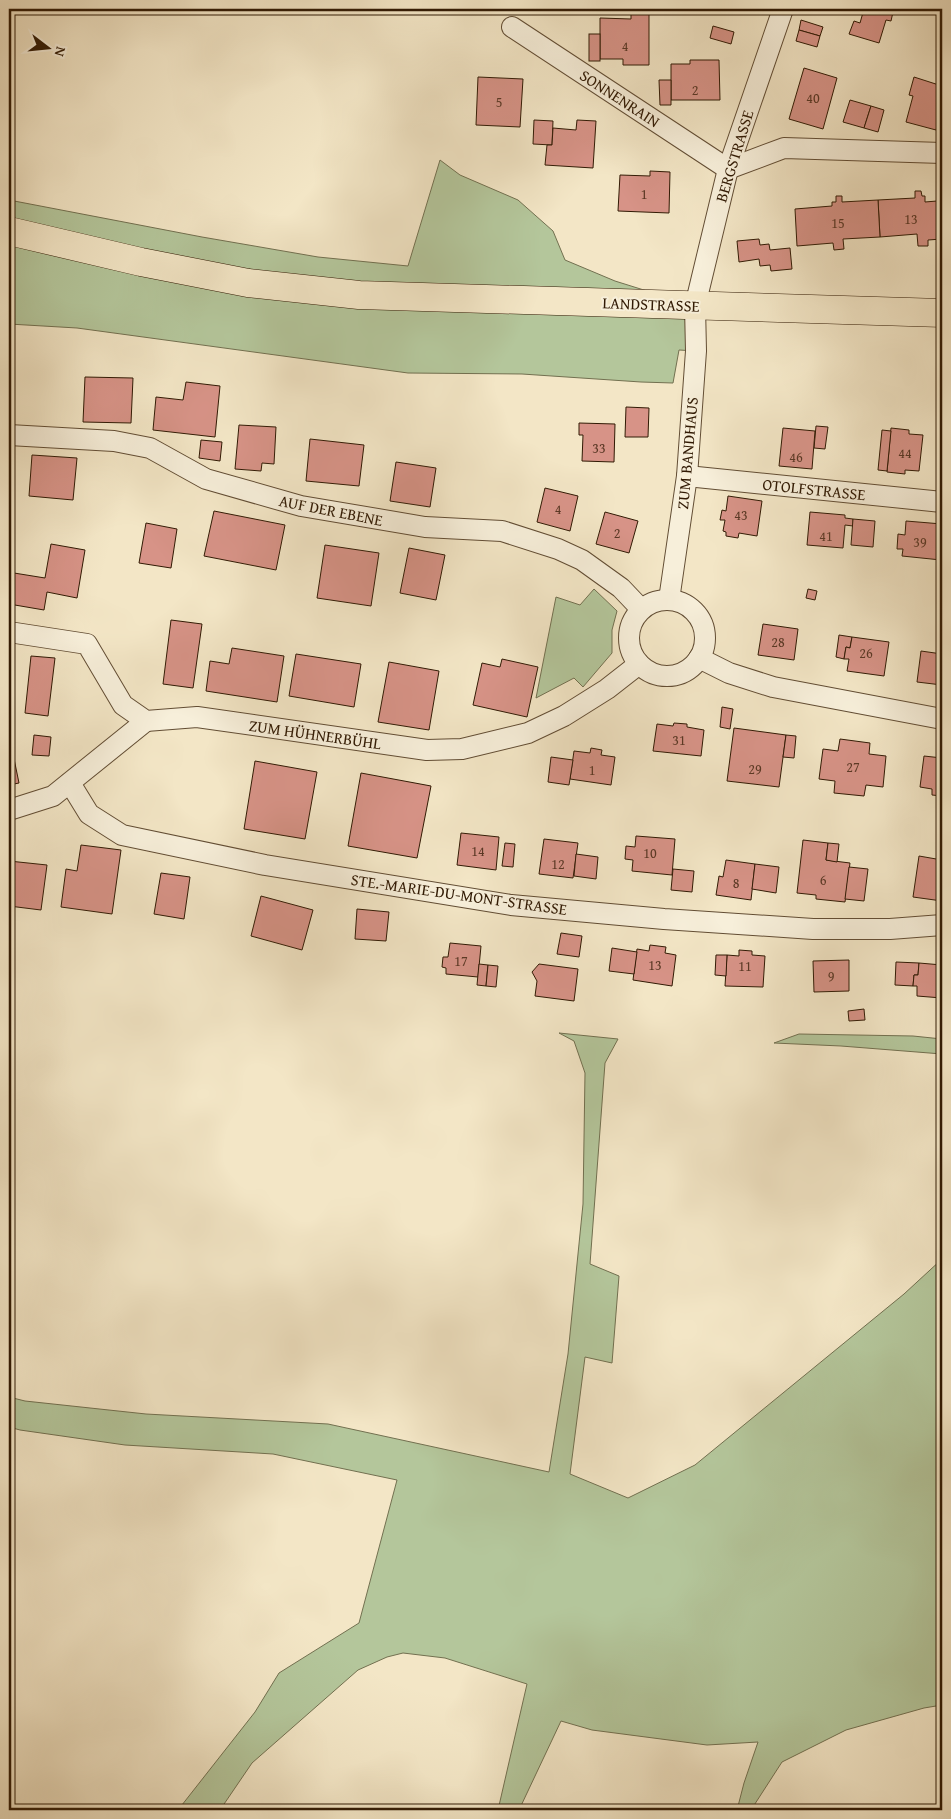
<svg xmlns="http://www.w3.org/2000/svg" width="951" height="1819" font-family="'Gentium Book Plus',serif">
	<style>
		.green { fill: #b4c69b; stroke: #727050 }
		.building { fill: #d79387; stroke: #311a04 }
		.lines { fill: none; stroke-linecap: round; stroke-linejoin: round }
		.street-casing { stroke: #624d34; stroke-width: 22 }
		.primary-casing { stroke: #311a04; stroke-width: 29 }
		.street { stroke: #f7efda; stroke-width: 20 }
		.primary { stroke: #f3e6c6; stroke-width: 28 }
		.labels { text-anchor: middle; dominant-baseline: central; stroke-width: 4; stroke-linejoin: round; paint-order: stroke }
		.number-label { font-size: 14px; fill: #5a3825 }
		.street-label { font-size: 16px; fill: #311a04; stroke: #f7efda }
	</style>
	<rect width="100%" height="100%" fill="#f3e6c6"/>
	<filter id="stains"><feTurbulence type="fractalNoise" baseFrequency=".004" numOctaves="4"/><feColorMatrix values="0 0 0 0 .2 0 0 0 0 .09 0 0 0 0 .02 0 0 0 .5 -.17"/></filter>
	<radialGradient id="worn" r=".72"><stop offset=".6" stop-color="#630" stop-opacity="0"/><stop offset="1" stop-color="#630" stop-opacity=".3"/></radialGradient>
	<!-- green -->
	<g class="green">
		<path d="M440 160 460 175 518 200 553 231 565 260 615 281 695 306 696 351 679 350 673 383 641 382 522 374 408 373 77 328 9 324V200L202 237 318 257 408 266Z"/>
		<path d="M594 589 617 611 612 630V653L583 687 574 678 536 698 556 597 580 605Z"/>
		<path d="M559 1033 618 1039 605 1063 590 1264 619 1276 612 1363 585 1357 570 1474 628 1498 695 1465 904 1294 942 1259V1705L924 1708 846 1730 782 1762 751 1810H737L744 1783 758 1742 707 1745 592 1730 561 1721 519 1810H498L527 1684 445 1658 403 1653 387 1657 358 1670 252 1763 220 1810H178L255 1712 279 1673 359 1623 397 1480 273 1454 125 1445 20 1430 9 1427V1397L25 1401 146 1414 328 1424 549 1472 568 1354 583 1204 585 1073 574 1041Z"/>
		<path d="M799 1034 913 1036 942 1039V1054L841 1046 774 1043Z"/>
	</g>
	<!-- building -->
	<g class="building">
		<path d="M864 9H883L893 12 891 21 886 20 879 43 849 34 854 21 860 23Z"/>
		<path d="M631 14H649V65H623V59H600V18L631 19Z"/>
		<path d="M801 20 823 27 820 36 799 30Z"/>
		<path d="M713 26 734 32 731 44 710 38Z"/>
		<path d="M799 30 820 36 817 47 796 41Z"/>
		<rect x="589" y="34" width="11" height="27"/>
		<path d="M690 60H719L720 100H671V64H690Z"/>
		<path d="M804 68 837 78 823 129 789 119Z"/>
		<path d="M478 77 523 79 520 127 476 125Z"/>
		<path d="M914 77 942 86V108L936 130 906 122 913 96 909 95Z"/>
		<path d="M659 80H671V105H660Z"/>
		<path d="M850 100 871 106 864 128 843 122Z"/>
		<path d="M871 106 884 110 878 132 864 128Z"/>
		<path d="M534 120 553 121 552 145 533 144Z"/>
		<path d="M577 120 596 121 593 168 545 165 547 145H552L553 128 576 130Z"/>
		<path d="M650 171 670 172 669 213 618 211 620 175 650 176Z"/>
		<path d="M915 191H921L922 196H925V202L937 201 938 205 942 204V239L928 240V246H918L917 234 880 237 878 200 915 198Z"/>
		<path d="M836 196H842V202L878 200 880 237 843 239 844 249 834 250 833 243 797 246 795 209 832 206V202H836Z"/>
		<path d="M759 239 760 245 769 244 770 250 790 248 792 269 771 271 770 265 760 266 759 259 739 262 737 241Z"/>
		<path d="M9 361 12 362 9 408Z"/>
		<path d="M85 377 133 378 131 423 83 422Z"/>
		<path d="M186 382 220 386 215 437 153 430 156 397 183 400Z"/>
		<path d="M626 407 649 408 648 437H625Z"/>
		<path d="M579 423 615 424 614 462 582 461 583 435H579Z"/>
		<path d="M239 425 276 427 274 464 262 463 261 471 235 469Z"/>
		<path d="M816 426 828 427 825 449 814 448Z"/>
		<path d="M783 428 815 431 812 469 779 466Z"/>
		<path d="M891 428 909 430V434L923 435 919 471 905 470V474L887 472Z"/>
		<path d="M882 430 891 431 887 471 878 470Z"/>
		<path d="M310 439 364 445 359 486 306 481Z"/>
		<path d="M201 440 222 442 220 461 199 458Z"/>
		<path d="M32 455 77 458 73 500 29 496Z"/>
		<path d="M396 462 436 468 430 507 390 501Z"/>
		<path d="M545 488 578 496 570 531 537 522Z"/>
		<path d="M728 496 762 501 757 536 739 533 738 538 726 536V532L723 531 725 520H720L722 510 726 511Z"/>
		<path d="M214 511 285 525 276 570 204 556Z"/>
		<path d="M605 512 638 521 629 553 596 544Z"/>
		<path d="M810 512 845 515V518L853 519V526L845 525 843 548 807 545Z"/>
		<path d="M853 519 875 521 873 547 851 545Z"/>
		<path d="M906 521 942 524 941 560 902 556 903 549H897L898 534 905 535Z"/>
		<path d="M146 523 177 529 171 568 139 563Z"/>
		<path d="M51 544 85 550 77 598 47 592 44 610 9 604 14 573 45 578Z"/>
		<path d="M325 545 379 553 371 606 317 598Z"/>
		<path d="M409 548 445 555 436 600 400 593Z"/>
		<path d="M808 589 817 591 815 600 806 598Z"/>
		<path d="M171 620 202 624 193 688 163 684Z"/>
		<path d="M763 624 798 629 794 660 758 655Z"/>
		<path d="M839 635 852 637 850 648 846 647 844 659 836 657Z"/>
		<path d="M852 637 889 642 884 676 847 671 849 659H844L846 647 850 648Z"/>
		<path d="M232 648 284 656 277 702 206 691 210 661 229 664Z"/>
		<path d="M921 651 942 654V685L917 682Z"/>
		<path d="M296 654 361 664 354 707 289 696Z"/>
		<path d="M31 656 55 658 48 716 25 713Z"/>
		<path d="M502 659 538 667 527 717 473 705 482 663 500 667Z"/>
		<path d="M389 662 439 671 429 730 378 722Z"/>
		<path d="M722 707 733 709 730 729 720 727Z"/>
		<path d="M674 723 687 724V727L704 730 701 756 653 751 657 724 673 726Z"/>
		<path d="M734 728 786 735 779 787 727 781Z"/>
		<path d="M34 735 51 737 49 756 32 755Z"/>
		<path d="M786 735 796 736 794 758 783 757Z"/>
		<path d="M840 739 870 743 869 754 886 756 883 787 866 785 864 796 834 793 835 781 819 779 823 749 838 751Z"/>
		<path d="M591 748 602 750 601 755 615 757 611 785 570 779 574 751 590 753Z"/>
		<path d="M12 749 19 783 9 785V750Z"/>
		<path d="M924 756 942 758V796L932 795V789L920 787Z"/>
		<path d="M551 757 573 760 569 785 548 782Z"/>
		<path d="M255 761 317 772 305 839 244 829Z"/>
		<path d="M361 773 431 786 417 858 348 846Z"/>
		<path d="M461 833 499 837 496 870 457 865Z"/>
		<path d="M636 836 675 839 672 875 632 871 633 860 625 859 626 846 635 847Z"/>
		<path d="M544 839 578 843 573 878 539 874Z"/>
		<path d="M803 840 828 843 826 860 850 863 845 902 816 899V895L797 893Z"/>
		<path d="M505 843 515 844 513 867 502 866Z"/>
		<path d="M828 843 839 844 837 862 826 860Z"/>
		<path d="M81 845 121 850 112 914 61 907 66 869 77 871Z"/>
		<path d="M576 854 598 857 596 879 574 876Z"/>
		<path d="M919 856 942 860V901L913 897Z"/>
		<path d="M726 860 755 864 751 900 716 895 719 876 723 877Z"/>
		<path d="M9 861 47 865 41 910 9 906Z"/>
		<path d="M755 864 779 867 776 893 752 889Z"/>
		<path d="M849 867 868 869 864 901 845 899Z"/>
		<path d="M673 869 694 871 692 892 671 890Z"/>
		<path d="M161 873 190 877 184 919 154 914Z"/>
		<path d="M261 896 313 910 302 950 251 936Z"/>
		<path d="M357 909 389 912 386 941 355 939Z"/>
		<path d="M561 933 582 936 579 957 557 954Z"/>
		<path d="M450 943 481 946 478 977 446 974V968L442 967 443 957H448Z"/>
		<path d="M650 945 666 947 665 953 676 955 672 986 633 980 637 949 649 951Z"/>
		<path d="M612 948 637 952 634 974 609 971Z"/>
		<path d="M739 950 752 951V955L765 956 763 987 725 986 727 955 739 956Z"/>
		<path d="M716 955H727L726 976 715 975Z"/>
		<path d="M849 960V991L814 992 813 961Z"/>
		<path d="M896 962 919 963 918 975H914L913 986 895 985Z"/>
		<path d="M919 963 942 965V998L917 996V986H913L914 975H918Z"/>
		<path d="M479 964 488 965 486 986 477 985Z"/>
		<path d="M539 964 578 969 574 1001 535 996 537 981 532 972Z"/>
		<path d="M488 965 498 966 496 987 486 986Z"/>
		<path d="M864 1009 865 1020 849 1021 848 1011Z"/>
	</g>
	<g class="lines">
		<!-- street casing -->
		<g class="street-casing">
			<g id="street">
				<path d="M512 27 728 169 784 148 942 153"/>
				<path d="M9 435 114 441 150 448 206 479 301 506 425 527 502 531 558 549 582 560 621 588 641 609"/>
				<path d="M687 476 942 502"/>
				<path d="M669 600 687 476 696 351 695 306 728 169 783 9"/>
				<circle cx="667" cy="638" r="38"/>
				<path d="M9 632 87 644 123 705 146 721 197 717 427 750 462 749 528 733 564 716 607 689 639 664"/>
				<path d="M699 658 729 673 773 687 942 719"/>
				<path d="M70 783 89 814 122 835 265 865 511 905 664 919 813 929H890L942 925"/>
				<path d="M9 810 53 796 146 721"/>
			</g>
		</g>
		<!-- primary casing -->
		<g class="primary-casing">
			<path id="primary" d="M9 231 141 262 248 283 359 295 942 313"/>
		</g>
		<!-- street -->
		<use href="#street" class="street"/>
		<!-- primary -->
		<use href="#primary" class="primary"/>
	</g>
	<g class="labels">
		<!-- number labels -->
		<g class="number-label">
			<text x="625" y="46">4</text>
			<text x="695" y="90">2</text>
			<text x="813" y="98">40</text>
			<text x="499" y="102">5</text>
			<text x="644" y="194">1</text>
			<text x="911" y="219">13</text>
			<text x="838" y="223">15</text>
			<text x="599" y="448">33</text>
			<text x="905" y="453">44</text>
			<text x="796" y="457">46</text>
			<text x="558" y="509">4</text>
			<text x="741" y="515">43</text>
			<text x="617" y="533">2</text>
			<text x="826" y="536">41</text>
			<text x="920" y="542">39</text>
			<text x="778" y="642">28</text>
			<text x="866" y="653">26</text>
			<text x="679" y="740">31</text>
			<text x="853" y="767">27</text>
			<text x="755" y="769">29</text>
			<text x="592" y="770">1</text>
			<text x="478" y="851">14</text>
			<text x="650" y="853">10</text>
			<text x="558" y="864">12</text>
			<text x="823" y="880">6</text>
			<text x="736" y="883">8</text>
			<text x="461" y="961">17</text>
			<text x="655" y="965">13</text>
			<text x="745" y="966">11</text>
			<text x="831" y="976">9</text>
		</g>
		<!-- street labels -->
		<g class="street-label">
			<text transform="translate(620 98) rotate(33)">SONNENRAIN</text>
			<text transform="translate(734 156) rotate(-73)">BERGSTRASSE</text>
			<text transform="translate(651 304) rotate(2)">LANDSTRASSE</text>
			<text transform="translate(687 453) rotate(-85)">ZUM BANDHAUS</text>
			<text transform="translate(814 489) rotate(6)">OTOLFSTRASSE</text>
			<text transform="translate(331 510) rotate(11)">AUF DER EBENE</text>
			<text transform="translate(315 734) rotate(8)">ZUM HÜHNERBÜHL</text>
			<text transform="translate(459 894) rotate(8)">STE.-MARIE-DU-MONT-STRASSE</text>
		</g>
	</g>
	<!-- margin -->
	<rect width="951" height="1819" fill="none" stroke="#f3e6c6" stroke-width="30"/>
	<rect x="10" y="10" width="931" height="1799" fill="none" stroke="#311a04" stroke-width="2.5"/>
	<rect x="15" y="15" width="921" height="1789" fill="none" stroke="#311a04"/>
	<!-- north arrow -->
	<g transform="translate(48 48) rotate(106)" stroke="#f7efda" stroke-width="4" paint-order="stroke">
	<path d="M0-4L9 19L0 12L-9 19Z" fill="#311a04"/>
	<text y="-8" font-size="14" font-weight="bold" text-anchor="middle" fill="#311a04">N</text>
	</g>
	<rect width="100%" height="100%" filter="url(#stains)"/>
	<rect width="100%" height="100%" fill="url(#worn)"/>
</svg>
